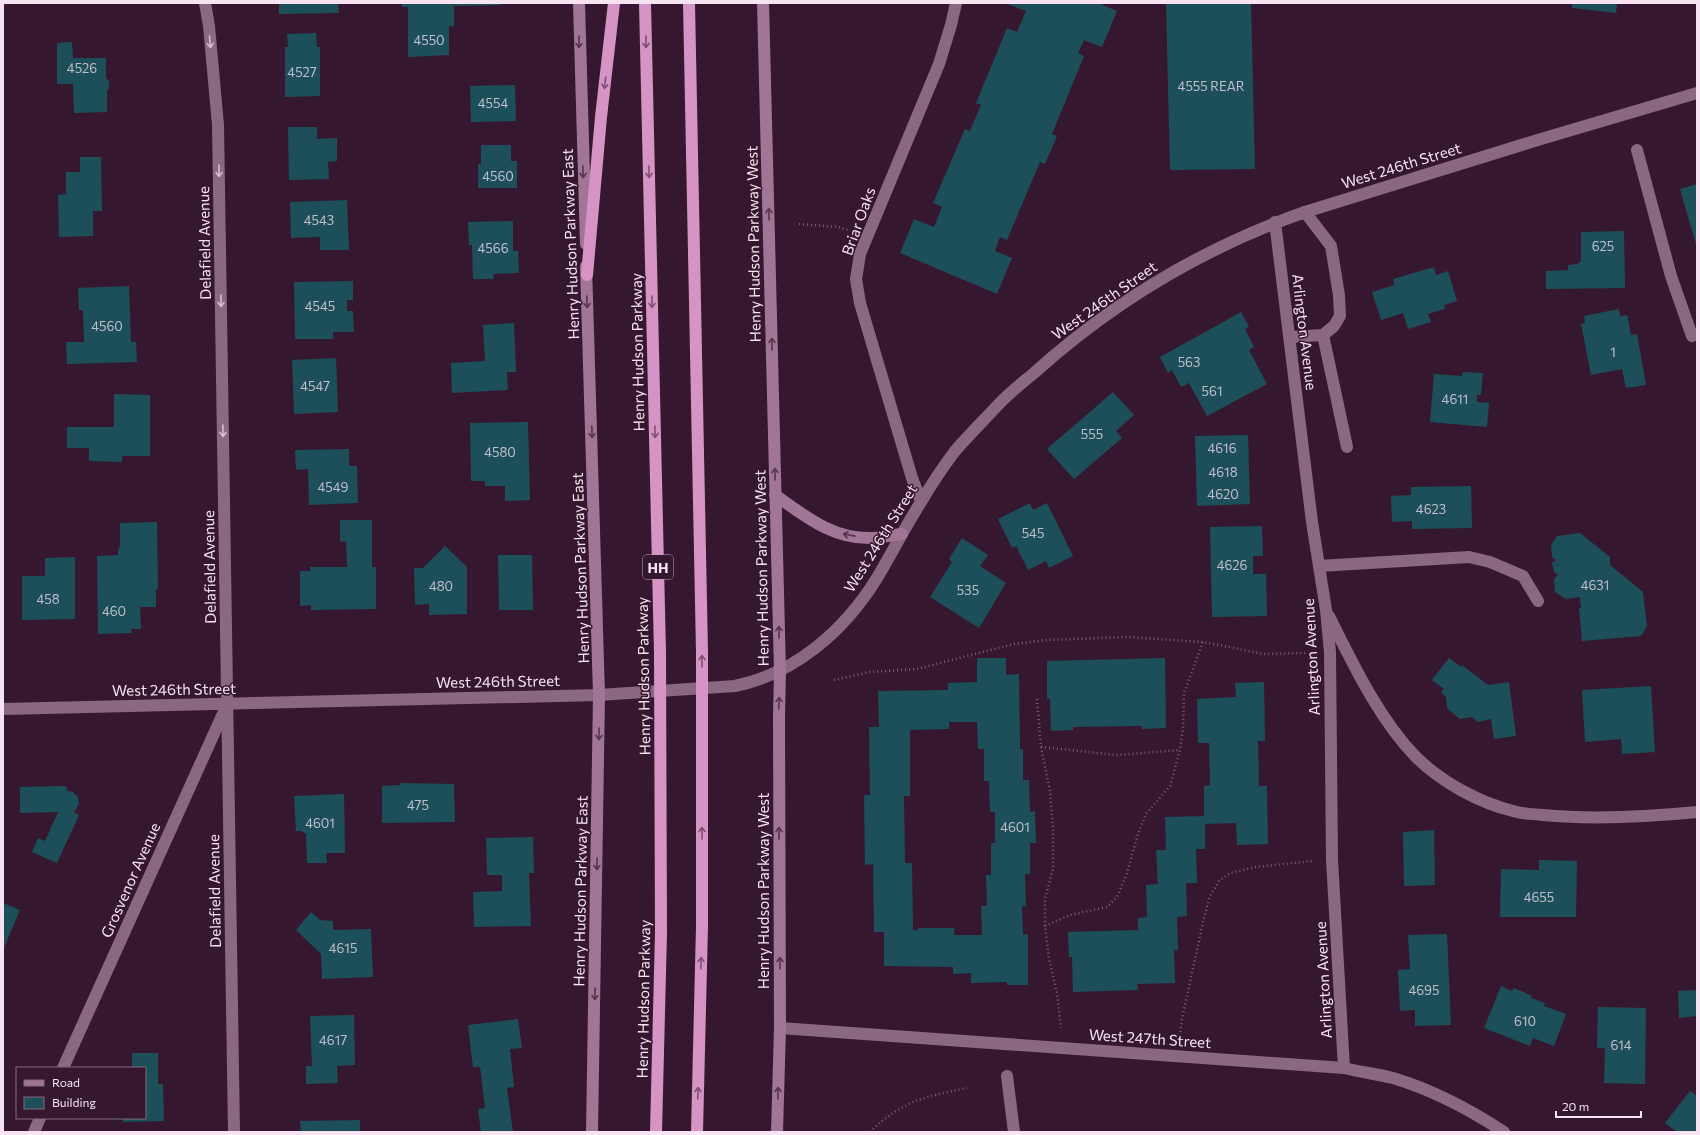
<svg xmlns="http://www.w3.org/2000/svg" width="1700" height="1135" font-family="Commissioner,sans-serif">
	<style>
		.building { fill: #1d4f5a; fill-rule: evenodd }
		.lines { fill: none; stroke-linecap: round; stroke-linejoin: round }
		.path { stroke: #795f74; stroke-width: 2.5; stroke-dasharray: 1 3; stroke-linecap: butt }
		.lane { stroke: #8b6882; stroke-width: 12 }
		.street { stroke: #8b6882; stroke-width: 12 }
		.secondary { stroke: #a17596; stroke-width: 12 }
		.highway { stroke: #d594c5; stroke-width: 12 }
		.oneway { stroke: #d7bed0 }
		.oneway2 { stroke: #55344e }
		.oneway3 { stroke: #7d5072 }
		.labels { text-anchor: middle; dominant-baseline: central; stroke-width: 3; stroke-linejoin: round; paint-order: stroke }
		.number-label { font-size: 13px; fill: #c0becc }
		.shield { fill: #35182f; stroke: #bda6b8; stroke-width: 1 }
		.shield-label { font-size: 14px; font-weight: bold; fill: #f7e3f2 }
		.street-label { font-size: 15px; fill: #f7e3f2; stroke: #35182f }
	</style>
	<rect width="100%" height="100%" fill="#35182f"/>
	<!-- building -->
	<g class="building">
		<path d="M279 3H338L339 13 279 14Z"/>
		<path d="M402 3H500V5L454 6V26H449V55L408 57V7H402Z"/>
		<path d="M1005 3H1098L1117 11 1102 47 1084 40 1078 53 1084 56 1052 134 1057 136 1045 164 1040 162 1007 240 1000 237 995 251 1012 258 997 294 900 253 914 219 934 227 942 207 933 203 965 129 970 131 981 105 976 103 1007 28 1017 32 1026 11Z"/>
		<path d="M1166 3H1251L1255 169 1170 170Z"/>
		<path d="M1572 3H1617L1616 13 1572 8Z"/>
		<path d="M316 33 317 47H320V96L285 97V47H288L287 34Z"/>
		<path d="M72 42 73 58H106V78L109 81V88L107 91V112L74 113 73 84H57V43Z"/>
		<path d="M515 85 516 121 471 122 470 86Z"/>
		<path d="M288 127H317V139L337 138V161L328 162 329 179 289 180Z"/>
		<path d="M481 145H511V161H517V188H478V164H481Z"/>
		<path d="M80 157H101L102 211H93V236L59 237 58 195 66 194V172H80Z"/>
		<path d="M1697 184V244H1696L1680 189Z"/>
		<path d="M347 200 349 250H320V237L291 238 290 202Z"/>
		<path d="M513 221V251H518L519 273 493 274 494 279H473L472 245H469L468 222Z"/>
		<path d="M1624 231 1625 288 1546 289V271L1568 270V265L1577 264 1581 261V232Z"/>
		<path d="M1434 267 1436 275 1448 271 1457 301 1444 305 1445 309 1428 314 1431 322 1408 329 1403 313 1381 320 1372 292 1394 285 1393 279Z"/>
		<path d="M353 281V300H347V311H353L354 332H333V339H295L294 282Z"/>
		<path d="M129 286 131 342H136L137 362 67 364 66 342H84L83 310H79L78 288Z"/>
		<path d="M1619 309 1620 316 1627 315 1631 335 1637 334 1646 385 1626 388 1622 369 1591 375 1581 324 1585 323 1584 316Z"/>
		<path d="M1241 312 1249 327 1245 329 1254 347 1249 350 1267 384 1207 416 1189 383 1181 387 1172 370 1168 373 1160 357Z"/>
		<path d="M514 323 516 372H507L508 390 452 393 451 363 485 361 483 325Z"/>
		<path d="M336 358 338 412 294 414 292 360Z"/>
		<path d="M1463 372 1483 373 1481 395H1477V402L1489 403 1487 427 1430 422 1434 374 1462 376Z"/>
		<path d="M1113 392 1134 415 1116 431 1122 438 1074 479 1047 449Z"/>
		<path d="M114 394 150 395V456H122V462L89 461V448H67V427H114Z"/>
		<path d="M528 422 530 500 505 501V486H485V481H471L470 423Z"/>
		<path d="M1248 435 1250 504 1197 506 1195 436Z"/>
		<path d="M349 449V466H357L358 503 309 505 308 469 296 470 295 450Z"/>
		<path d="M1471 486 1472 528 1412 529V521L1392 522 1391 496 1411 495V487Z"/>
		<path d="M1030 503 1033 510 1047 503 1073 556 1049 568 1046 561 1028 570 1016 546 1012 548 998 519Z"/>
		<path d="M340 520H372V567H376V609L311 610V605L300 606V571H310V567H347L346 541 340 542Z"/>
		<path d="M157 522 158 589H156V607H140L141 629H131L132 633 98 634 97 556 118 555V550L120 546V523Z"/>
		<path d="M1262 526 1263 556H1253V574H1266L1267 616 1212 617 1210 527Z"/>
		<path d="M1580 533 1610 557V565L1643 592 1647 626 1641 636 1582 641 1579 608H1581L1580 597 1566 599 1555 592 1554 579 1558 575 1554 572 1552 563 1556 560 1552 557 1551 545 1557 536Z"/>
		<path d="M962 538 988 555 980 566 1006 583 979 628 930 597 952 562 949 559Z"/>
		<path d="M445 546 467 567V614L429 615V604L415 605 414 568H423Z"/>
		<path d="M498 555H532L533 610H499Z"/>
		<path d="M75 557V619L22 620V576H45V558Z"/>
		<path d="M977 658H1006V675L1019 674 1020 749H1023V780H1029L1030 812 1035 811 1036 843H1030V874H1025L1026 906H1022L1023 935 1028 934V985H1007V982L971 983V973L953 974V967L884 966V932H874L873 864 865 865 864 795H870L869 727H879L878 691 948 690V683L977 682ZM949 722H977L978 749H984V781H989L990 812H995V843H991V875H986L987 906H981L982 935H954V928H918V930H913L912 863H905L904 796H910V730L949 729Z"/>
		<path d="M1165 658 1166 728 1142 729V726L1073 727V730L1051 731 1050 699H1047V661Z"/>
		<path d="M1449 658 1461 667 1462 665 1488 685 1509 682 1516 736 1494 739 1491 719 1478 722 1472 717 1460 719 1447 708 1446 697 1441 692 1444 689 1432 680Z"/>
		<path d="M1264 682 1265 741H1258L1259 786H1267L1268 844 1237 845 1236 823 1205 824V849H1196L1197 883H1186L1187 916 1177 917 1178 950H1174L1175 983 1137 984 1138 990 1073 992 1072 957H1069L1068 932 1138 930V918L1147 917 1146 885 1158 884 1156 850H1166L1165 817 1204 816V786L1210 785 1209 743H1198L1197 699 1236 697 1235 683Z"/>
		<path d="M1651 686 1655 752 1622 754 1621 739 1585 742 1582 690Z"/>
		<path d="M400 783 454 784 455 822 382 823V786L400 785Z"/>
		<path d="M66 786 67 791 73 792 78 797 79 804 74 812 79 815 57 863 32 852 38 838 45 841 58 812 20 813V787Z"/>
		<path d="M344 794 345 853H326L327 863H307L306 834 301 831H296L294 796Z"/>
		<path d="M1434 830 1435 885 1404 886 1403 832Z"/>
		<path d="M533 837 534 873H529L531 926 474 927 473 892 502 891V875H487L486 838Z"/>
		<path d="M1539 860 1577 861 1576 917H1500L1501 869 1539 870Z"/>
		<path d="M3 903 20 910 3 950Z"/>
		<path d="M311 912 320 920 333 921V930L371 929 373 977 322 979 321 954 296 930Z"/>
		<path d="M1447 934 1451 1025 1415 1026V1010L1400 1011 1398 970 1410 969 1408 935Z"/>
		<path d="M1501 986 1512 991 1514 988 1532 996 1531 998 1545 1003 1544 1006 1566 1014 1554 1046 1533 1038 1530 1046 1484 1028Z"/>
		<path d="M1697 990V1016L1679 1018 1678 991Z"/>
		<path d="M1598 1007 1646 1008 1645 1084 1604 1083 1605 1048H1597Z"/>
		<path d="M354 1015 355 1065 337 1066 338 1083 306 1084V1066H312L310 1016Z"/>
		<path d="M518 1019 522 1048 510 1049 514 1087 507 1088 513 1132H481L478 1109 485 1108 480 1067H473L468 1025Z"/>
		<path d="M132 1053H158V1084H163L164 1121 123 1122V1118H145V1068H132Z"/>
		<path d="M1690 1091 1697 1096V1132H1677L1665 1123Z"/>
		<path d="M360 1120V1132H301L300 1121Z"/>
	</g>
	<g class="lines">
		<!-- path -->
		<g class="path">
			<path d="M799 224 838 227 848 230"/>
			<path d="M834 680 870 672 917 669 1014 644 1046 640 1128 637 1203 642 1264 654 1309 653"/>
			<path d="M1037 699 1041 747 1050 791 1053 828V869L1045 899V926L1049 959 1057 993 1061 1028"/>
			<path d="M1041 747 1117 755 1180 750"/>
			<path d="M1045 926 1070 915 1107 907 1117 897 1127 873 1138 834 1146 814 1170 786 1180 750 1183 728 1184 693 1203 642"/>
			<path d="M1180 1036 1182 1019 1203 922 1210 896 1219 881 1230 873 1256 867 1312 861"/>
			<path d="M870 1132C903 1100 924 1097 967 1088"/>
		</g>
		<!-- lane -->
		<g class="lane">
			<path d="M1323 335 1347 447"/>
			<path d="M1291 337 1323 335 1334 326 1340 316 1339 295 1331 246 1305 212"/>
			<path d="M1319 566 1469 557 1490 562 1523 576 1538 601"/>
			<path d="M1007 1076 1014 1132"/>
		</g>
		<!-- street -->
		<g class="street">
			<path d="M205 3 209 26 218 125 234 1132"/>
			<path d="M1637 150 1671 276 1692 336"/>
			<path d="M1275 222 1312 522 1326 610 1330 652 1332 860 1344 1068"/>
			<path d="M921 501 912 478 860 303 856 279 860 254 939 64 951 25 956 3"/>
			<path d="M1329 616C1353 664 1379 719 1416 757 1441 782 1480 803 1513 811 1523 814 1533 814 1543 815 1594 820 1646 817 1697 812"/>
			<path d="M3 709 599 695 735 686C795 674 845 630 877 578 892 553 905 527 921 502 931 485 943 467 955 451 968 436 983 421 997 406 1008 394 1021 384 1034 373 1113 302 1205 247 1305 212L1541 139 1697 93"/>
			<path d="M780 1028 1344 1068C1360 1072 1377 1074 1393 1078 1433 1090 1469 1109 1504 1132"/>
			<path d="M63 1068 226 707"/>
			<path d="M34 1132 40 1118"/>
		</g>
		<!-- secondary -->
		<g class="secondary">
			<path d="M579 3 586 244"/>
			<path d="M763 3 780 671 779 717 780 1028 777 1132"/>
			<path d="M586 266 599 695 592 1132"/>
			<path d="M775 495C806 517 834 540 874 538 883 537 893 535 902 534"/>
		</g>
		<!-- highway -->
		<g class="highway">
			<path d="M645 3 660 653 661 933 656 1132"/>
			<path d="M689 3 702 652V926L697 1132"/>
			<path d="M587 275 601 117 614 3"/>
		</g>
	</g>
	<!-- one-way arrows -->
	<defs><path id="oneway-shaft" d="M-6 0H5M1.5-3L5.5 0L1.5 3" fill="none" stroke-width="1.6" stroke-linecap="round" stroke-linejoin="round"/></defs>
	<g class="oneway">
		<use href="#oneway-shaft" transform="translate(210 42) rotate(85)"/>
		<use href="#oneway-shaft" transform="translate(219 171) rotate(89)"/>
		<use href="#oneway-shaft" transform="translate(221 301) rotate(89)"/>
		<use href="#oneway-shaft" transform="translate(223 431) rotate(89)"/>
	</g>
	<g class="oneway2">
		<use href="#oneway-shaft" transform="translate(579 42) rotate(90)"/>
		<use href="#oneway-shaft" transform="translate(583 172) rotate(88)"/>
		<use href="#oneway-shaft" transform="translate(769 214) rotate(-91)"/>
		<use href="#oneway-shaft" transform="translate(587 302) rotate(88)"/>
		<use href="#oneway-shaft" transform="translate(772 344) rotate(-91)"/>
		<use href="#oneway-shaft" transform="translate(592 432) rotate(88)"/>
		<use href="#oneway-shaft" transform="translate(775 474) rotate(-91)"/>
		<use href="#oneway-shaft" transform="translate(849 535) rotate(-169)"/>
		<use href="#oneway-shaft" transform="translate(779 632) rotate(-91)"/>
		<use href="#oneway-shaft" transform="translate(779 703) rotate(-88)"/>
		<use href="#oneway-shaft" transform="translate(599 734) rotate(91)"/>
		<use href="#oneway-shaft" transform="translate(779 833) rotate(-90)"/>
		<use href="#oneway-shaft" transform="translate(597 864) rotate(91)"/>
		<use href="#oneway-shaft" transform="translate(780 963) rotate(-90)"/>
		<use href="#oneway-shaft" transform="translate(595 994) rotate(91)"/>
		<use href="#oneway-shaft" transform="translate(778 1093) rotate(-89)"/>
	</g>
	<g class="oneway3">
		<use href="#oneway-shaft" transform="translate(646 42) rotate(89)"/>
		<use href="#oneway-shaft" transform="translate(605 83) rotate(97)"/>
		<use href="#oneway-shaft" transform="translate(649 172) rotate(89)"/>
		<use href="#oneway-shaft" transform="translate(652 302) rotate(89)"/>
		<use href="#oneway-shaft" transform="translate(655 432) rotate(89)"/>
		<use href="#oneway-shaft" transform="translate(702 661) rotate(-90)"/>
		<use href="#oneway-shaft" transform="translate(702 833) rotate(-90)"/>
		<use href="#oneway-shaft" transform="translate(701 963) rotate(-88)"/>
		<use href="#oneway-shaft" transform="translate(698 1093) rotate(-88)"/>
	</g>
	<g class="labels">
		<!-- number labels -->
		<g class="number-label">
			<text x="429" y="40">4550</text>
			<text x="82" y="68">4526</text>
			<text x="302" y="72">4527</text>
			<text x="1211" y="86">4555 REAR</text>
			<text x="493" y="103">4554</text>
			<text x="498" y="176">4560</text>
			<text x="319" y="220">4543</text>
			<text x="1603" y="246">625</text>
			<text x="493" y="248">4566</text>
			<text x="320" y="306">4545</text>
			<text x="107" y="326">4560</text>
			<text x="1613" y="352">1</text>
			<text x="1189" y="362">563</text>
			<text x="315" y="386">4547</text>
			<text x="1212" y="391">561</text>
			<text x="1455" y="399">4611</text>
			<text x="1092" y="434">555</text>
			<text x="1222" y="448">4616</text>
			<text x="500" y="452">4580</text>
			<text x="1223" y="472">4618</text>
			<text x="333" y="487">4549</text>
			<text x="1223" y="494">4620</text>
			<text x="1431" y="509">4623</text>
			<text x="1033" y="533">545</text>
			<text x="1232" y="565">4626</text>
			<text x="1595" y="585">4631</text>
			<text x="441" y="586">480</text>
			<text x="968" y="590">535</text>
			<text x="48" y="599">458</text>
			<text x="114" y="611">460</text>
			<text x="418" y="805">475</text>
			<text x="320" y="823">4601</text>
			<text x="1015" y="827">4601</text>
			<text x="1539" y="897">4655</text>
			<text x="343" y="948">4615</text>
			<text x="1424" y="990">4695</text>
			<text x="1525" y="1021">610</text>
			<text x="333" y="1040">4617</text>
			<text x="1621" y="1045">614</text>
		</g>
		<!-- shield labels -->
		<rect class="shield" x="643" y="555" width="30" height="24" rx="3"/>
		<g class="shield-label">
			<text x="658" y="567">HH</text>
		</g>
		<!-- street labels -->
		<g class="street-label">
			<text transform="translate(1401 165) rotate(-17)">West 246th Street</text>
			<text transform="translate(858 221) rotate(-70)">Briar Oaks</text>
			<text transform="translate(204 243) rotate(-91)">Delafield Avenue</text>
			<text transform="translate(570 244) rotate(-92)">Henry Hudson Parkway East</text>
			<text transform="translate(753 244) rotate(-91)">Henry Hudson Parkway West</text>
			<text transform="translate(1104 300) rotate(-35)">West 246th Street</text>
			<text transform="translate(1305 332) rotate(83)">Arlington Avenue</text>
			<text transform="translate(637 352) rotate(-91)">Henry Hudson Parkway</text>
			<text transform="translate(880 538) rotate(-58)">West 246th Street</text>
			<text transform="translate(209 567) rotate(-91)">Delafield Avenue</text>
			<text transform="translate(580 568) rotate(-92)">Henry Hudson Parkway East</text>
			<text transform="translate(761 568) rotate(-91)">Henry Hudson Parkway West</text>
			<text transform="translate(1311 657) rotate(-93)">Arlington Avenue</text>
			<text transform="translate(643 676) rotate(-91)">Henry Hudson Parkway</text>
			<text transform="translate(498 681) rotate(-1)">West 246th Street</text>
			<text transform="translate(174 689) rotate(-1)">West 246th Street</text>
			<text transform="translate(130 880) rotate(-66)">Grosvenor Avenue</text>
			<text transform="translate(214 891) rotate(-91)">Delafield Avenue</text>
			<text transform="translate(580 891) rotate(-89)">Henry Hudson Parkway East</text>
			<text transform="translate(763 891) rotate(-90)">Henry Hudson Parkway West</text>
			<text transform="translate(1323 980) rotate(-93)">Arlington Avenue</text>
			<text transform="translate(643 999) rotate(-89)">Henry Hudson Parkway</text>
			<text transform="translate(1150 1038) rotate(4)">West 247th Street</text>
		</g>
	</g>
	<!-- border -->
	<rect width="1700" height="1135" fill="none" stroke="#f7e3f2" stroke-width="8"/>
	<!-- legend -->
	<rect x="16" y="1067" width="130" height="52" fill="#35182f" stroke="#83697d"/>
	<rect x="24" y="1080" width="20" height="6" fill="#a17596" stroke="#83697d"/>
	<text x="52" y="1087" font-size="12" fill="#f7e3f2">Road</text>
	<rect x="24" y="1097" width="20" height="12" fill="#1d4f5a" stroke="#83697d"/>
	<text x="52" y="1107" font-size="12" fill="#f7e3f2">Building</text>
	<!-- scale -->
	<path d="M1556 1111v6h85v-6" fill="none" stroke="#f7e3f2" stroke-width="2"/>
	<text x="1562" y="1111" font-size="12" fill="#f7e3f2" stroke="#35182f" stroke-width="3" paint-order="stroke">20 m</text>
</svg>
